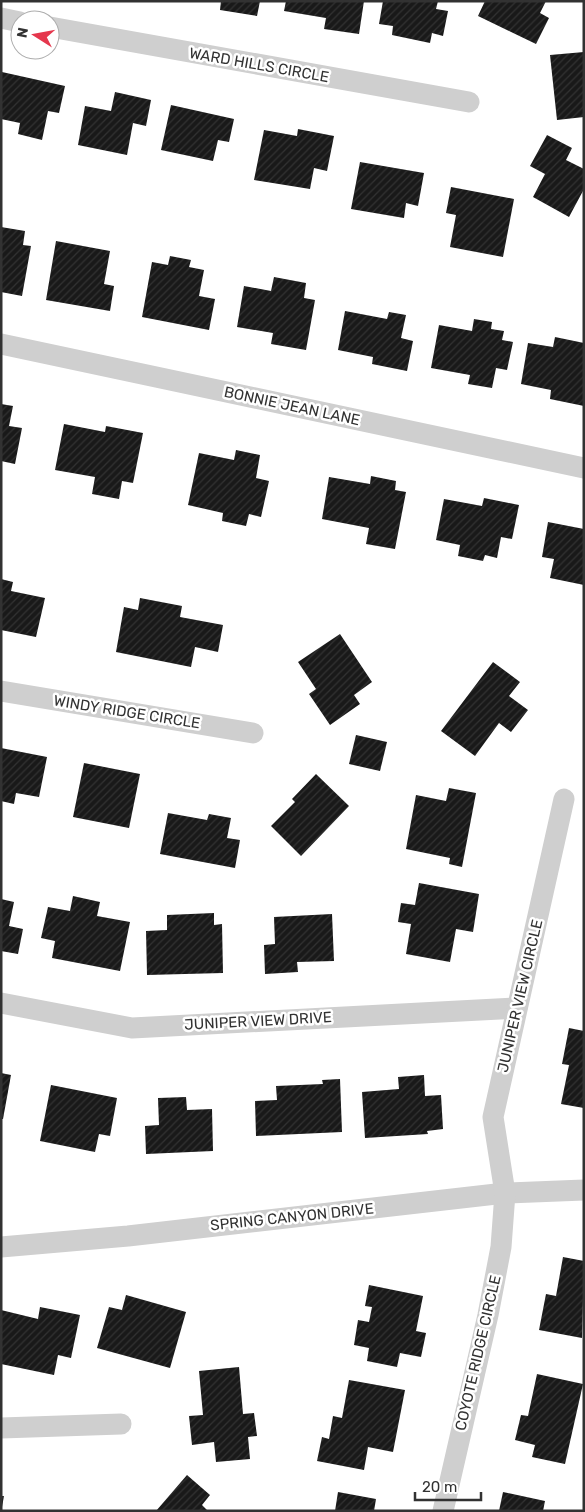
<svg xmlns="http://www.w3.org/2000/svg" width="585" height="1512" font-family="Rubik,sans-serif">
	<style>
		.building { fill: url(#building-hatch) }
		.lines { fill: none; stroke-linecap: round; stroke-linejoin: round }
		.minor { stroke: #cfcfcf; stroke-width: 21 }
		.labels { text-anchor: middle; dominant-baseline: central; stroke-width: 5; stroke-linejoin: round; paint-order: stroke }
		.street-label { font-size: 15px; fill: #323232; stroke: #fff }
	</style>
	<defs>
		<pattern id="building-hatch" width="6" height="6" patternUnits="userSpaceOnUse" patternTransform="scale(1.25)"><rect width="6" height="6" fill="#191919"/><path d="M-1 1l2-2M0 6l6-6M5 7l2-2" fill="none" stroke="#323232"/></pattern>
	</defs>
	<rect width="100%" height="100%" fill="#fff"/>
	<!-- building -->
	<g class="building">
		<path d="M221 1H260L257 16 220 10Z"/>
		<path d="M286 1H364L359 34 324 29 326 18 284 11Z"/>
		<path d="M383 1H438L436 9 448 11 443 36 432 33 430 43 392 35 393 26 379 24Z"/>
		<path d="M485 1H546L540 13 549 18 536 44 478 16Z"/>
		<path d="M584 52V117L557 120 550 55Z"/>
		<path d="M2 72 65 86 59 113 48 111 42 140 18 134 20 123 1 119Z"/>
		<path d="M115 92 151 100 146 126 133 123 127 155 78 145 85 106 111 111Z"/>
		<path d="M171 105 234 119 229 142 218 140 213 161 161 150Z"/>
		<path d="M298 129 334 136 327 171 314 168 310 189 254 180 264 130 297 136Z"/>
		<path d="M547 135 572 148 566 160 584 169V189L569 217 533 197 545 174 530 166Z"/>
		<path d="M360 162 424 173 418 206 406 203 404 218 351 209Z"/>
		<path d="M451 187 514 199 503 257 450 247 456 215 446 213Z"/>
		<path d="M1 227 25 231 23 245 31 246 22 296 1 292Z"/>
		<path d="M56 241 110 251 104 284 114 286 110 311 46 300Z"/>
		<path d="M170 256 191 260 189 267 204 270 199 296 215 299 209 330 142 317 152 262 168 265Z"/>
		<path d="M274 277 306 283 304 298 315 300 306 350 271 344 273 333 237 327 244 286 271 291Z"/>
		<path d="M345 311 387 319 389 312 406 315 401 338 413 341 407 371 372 364 373 357 338 350Z"/>
		<path d="M474 319 492 322 491 329 504 331 502 340 513 342 507 370 496 368 492 388 468 384 470 375 431 368 439 325 472 331Z"/>
		<path d="M555 337 584 343V406L550 399 551 390 521 384 528 343 553 347Z"/>
		<path d="M1 404 13 406 9 426 22 428 15 464 1 461Z"/>
		<path d="M64 424 105 432 106 426 143 433 133 483 122 481 119 499 92 494 95 477 55 470Z"/>
		<path d="M236 450 260 455 256 478 269 481 261 517 249 514 246 526 222 521 223 513 188 505 199 453 234 460Z"/>
		<path d="M371 476 396 481 395 490 406 492 395 549 366 544 369 528 322 519 329 477 370 484Z"/>
		<path d="M484 498 519 505 512 539 501 537 497 558 485 555 483 561 458 556 460 545 436 540 444 499 482 506Z"/>
		<path d="M548 522 584 529V585L550 578 554 559 542 557Z"/>
		<path d="M1 579 13 582 11 591 45 598 36 637 1 630Z"/>
		<path d="M140 598 182 606 180 617 223 625 218 652 195 647 191 667 116 652 124 607 138 610Z"/>
		<path d="M340 634 372 682 354 695 360 704 330 725 309 694 316 689 298 662Z"/>
		<path d="M493 662 520 682 509 696 528 710 511 732 499 723 475 756 441 731Z"/>
		<path d="M356 735 387 742 380 771 349 764Z"/>
		<path d="M1 748 47 757 39 797 16 793 14 804 1 801Z"/>
		<path d="M84 763 140 774 129 828 73 817Z"/>
		<path d="M316 774 349 806 301 856 271 826 295 802 292 799Z"/>
		<path d="M449 788 476 793 462 867 449 864 450 858 406 849 416 795 446 801Z"/>
		<path d="M168 813 207 820 209 814 231 818 227 838 240 840 235 868 160 854Z"/>
		<path d="M419 883 479 894 473 932 456 929 450 962 406 954 411 924 398 922 401 903 415 905Z"/>
		<path d="M73 896 100 902 97 916 130 922 120 971 52 958 55 941 41 938 48 907 70 911Z"/>
		<path d="M1 899 14 902 9 926 23 929 18 954 1 951Z"/>
		<path d="M214 913V925L222 924 223 973 147 975 146 931 167 930V915Z"/>
		<path d="M332 914 334 961 297 962 298 972 265 974 264 945 275 944 274 917Z"/>
		<path d="M569 1028 584 1031V1108L561 1104 569 1065 562 1064Z"/>
		<path d="M1 1073 11 1075 3 1119H1Z"/>
		<path d="M424 1075 425 1096 441 1095 443 1129 427 1131 428 1134 365 1138 362 1092 399 1089 398 1077Z"/>
		<path d="M340 1079 342 1132 256 1136 255 1101 277 1100 276 1086 323 1084 322 1080Z"/>
		<path d="M51 1085 117 1098 110 1136 99 1134 95 1152 40 1141Z"/>
		<path d="M186 1097 187 1110 212 1109 213 1151 146 1154 145 1126 159 1125 158 1098Z"/>
		<path d="M563 1257 584 1261 582 1338 539 1330 546 1294 556 1296Z"/>
		<path d="M369 1285 423 1296 416 1331 426 1333 421 1357 400 1353 397 1367 367 1361 369 1348 354 1345 358 1320 369 1322 372 1307 365 1306Z"/>
		<path d="M126 1295 186 1312 170 1368 97 1348 109 1307 122 1310Z"/>
		<path d="M40 1307 80 1315 71 1358 58 1355 54 1375 1 1364V1310L38 1319Z"/>
		<path d="M239 1367 243 1414 254 1413 257 1436 248 1437 250 1459 216 1462 214 1442 192 1445 189 1416 203 1415 199 1371Z"/>
		<path d="M537 1374 583 1384 565 1464 532 1457 535 1445 515 1440 521 1415 528 1416Z"/>
		<path d="M349 1380 405 1390 393 1452 368 1447 364 1470 317 1461 322 1437 329 1439 333 1416 342 1418Z"/>
		<path d="M187 1475 210 1495 202 1505 208 1511H156Z"/>
		<path d="M338 1492 376 1499 374 1511H335Z"/>
		<path d="M503 1492 545 1501 543 1511H499Z"/>
		<path d="M1 1496H4L2 1507H1Z"/>
	</g>
	<g class="lines">
		<!-- minor -->
		<g class="minor">
			<path d="M1 18 20 22"/>
			<path d="M50 27 469 102"/>
			<path d="M1 344 584 468"/>
			<path d="M1 691 253 733"/>
			<path d="M1 1003 132 1028 517 1008"/>
			<path d="M1 1247 128 1236 505 1193 584 1190"/>
			<path d="M1 1428 121 1424"/>
			<path d="M443 1511 488 1315 501 1247 505 1193 493 1117 564 799"/>
		</g>
	</g>
	<g class="labels">
		<!-- street labels -->
		<g class="street-label">
			<text transform="translate(259 65) rotate(10)">WARD HILLS CIRCLE</text>
			<text transform="translate(292 406) rotate(12)">BONNIE JEAN LANE</text>
			<text transform="translate(127 712) rotate(9)">WINDY RIDGE CIRCLE</text>
			<text transform="translate(520 996) rotate(-77)">JUNIPER VIEW CIRCLE</text>
			<text transform="translate(258 1021) rotate(-3)">JUNIPER VIEW DRIVE</text>
			<text transform="translate(292 1217) rotate(-6)">SPRING CANYON DRIVE</text>
			<text transform="translate(478 1353) rotate(-77)">COYOTE RIDGE CIRCLE</text>
		</g>
	</g>
	<!-- border -->
	<rect width="585" height="1512" fill="none" stroke="#323232" stroke-width="5"/>
	<!-- north arrow -->
	<g transform="translate(35 35) rotate(281)"><circle r="24" fill="#ffffff" stroke="#adadad"/>
	<path d="M0-4L9 19L0 12L-9 19Z" fill="#e5374d"/>
	<text y="-8" font-size="14" font-weight="bold" text-anchor="middle" fill="#323232">N</text>
	</g>
	<!-- scale -->
	<path d="M415 1492v8h66v-8" fill="none" stroke="#323232" stroke-width="2.5"/>
	<text x="422" y="1492" font-size="15" fill="#323232" stroke="#ffffff" stroke-width="4" paint-order="stroke">20 m</text>
</svg>
